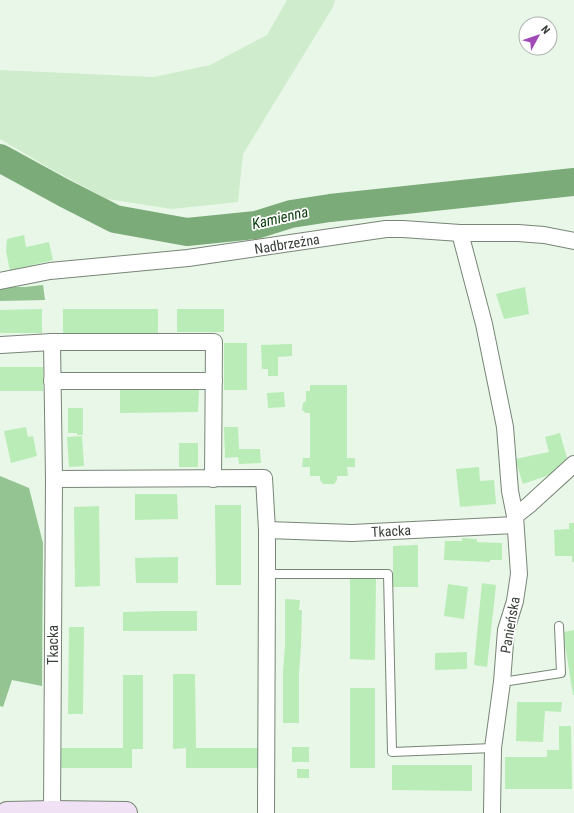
<svg xmlns="http://www.w3.org/2000/svg" width="574" height="813" font-family="'Roboto Condensed',sans-serif">
	<style>
		.green { fill: #cfedcd }
		.forest { fill: #93c491 }
		.lines { fill: none; stroke-linecap: round; stroke-linejoin: round }
		.river { stroke: #7bab78; stroke-width: 28 }
		.building { fill: #baecb7 }
		.lane-casing { stroke: #788577; stroke-width: 10 }
		.street-casing { stroke: #788577; stroke-width: 18 }
		.secondary-casing { stroke: #788577; stroke-width: 24 }
		.lane { stroke: #fff; stroke-width: 8 }
		.street { stroke: #fff; stroke-width: 16 }
		.secondary { stroke: #f0e1f4; stroke-width: 22 }
		.labels { text-anchor: middle; dominant-baseline: central; stroke-width: 3.5; stroke-linejoin: round; paint-order: stroke }
		.street-label { font-size: 14px; fill: #383e38; stroke: #fff }
		.water-label { font-size: 15px; font-style: italic; fill: #063b08; stroke: #fff }
	</style>
	<rect width="100%" height="100%" fill="#e9f7e8"/>
	<!-- green -->
	<path class="green" d="M287 0H335L333 7 243 154 238 202 172 209 107 199 51 169 0 139V70L154 77 210 65 267 35Z"/>
	<!-- forest -->
	<g class="forest">
		<path d="M43 285 45 300 0 301V287H25Z"/>
		<path d="M0 476 29 488 43 543 42 686 12 680 3 707 0 706Z"/>
	</g>
	<g class="lines">
		<!-- river -->
		<path class="river" d="M0 158 64 193 115 219 187 232 256 225 291 214 330 208 574 182"/>
	</g>
	<!-- building -->
	<g class="building">
		<path d="M24 235 26 247 49 242 53 260 10 271 6 251 7 239Z"/>
		<path d="M525 287 529 314 504 319 496 294Z"/>
		<path d="M42 309V333H0V310Z"/>
		<rect x="63" y="309" width="95" height="24"/>
		<rect x="177" y="309" width="47" height="23"/>
		<rect x="224" y="343" width="23" height="47"/>
		<path d="M292 344V356L278 357V376H268V369H262L261 345Z"/>
		<rect x="0" y="367" width="43" height="24"/>
		<path d="M310 385H347V458H355V467H347L348 476H337V480L334 484H323L320 480V476H310V467H302L303 458H310V413H306L302 410 303 403 306 401V391H310Z"/>
		<path d="M120 390H199L198 412 120 413Z"/>
		<path d="M284 392 285 407 268 408 267 393Z"/>
		<path d="M68 408H83V435H77V433H68Z"/>
		<path d="M26 427 28 437 33 436 37 456 11 463 4 431Z"/>
		<path d="M224 427H238L239 449H260L261 463 239 464 238 457 225 458Z"/>
		<path d="M560 433 568 462 555 473 523 484 515 459 549 452 545 437Z"/>
		<path d="M82 436 84 466 69 467 67 437Z"/>
		<rect x="179" y="443" width="19" height="24"/>
		<path d="M479 467 480 481 494 480 496 504 460 507 456 469Z"/>
		<path d="M135 494H177L178 519 135 520Z"/>
		<path d="M215 505H241V585H216Z"/>
		<path d="M99 506 100 586 75 587 74 507Z"/>
		<path d="M569 523H574V562H572V556H555L554 530 569 529Z"/>
		<path d="M462 538 477 539V542L502 543V560H490V562L444 560 445 541H462Z"/>
		<path d="M418 545V587H393V546Z"/>
		<path d="M178 557V583H136L135 558Z"/>
		<path d="M350 579H376L375 660 350 659Z"/>
		<path d="M482 583 496 585 487 667 474 665Z"/>
		<path d="M448 584 468 587 464 619 444 616Z"/>
		<path d="M285 599 300 600 299 610H302L301 646 299 673V723H283V671L285 645Z"/>
		<path d="M161 611H197V631H123V612Z"/>
		<path d="M69 627H84L83 714H68Z"/>
		<path d="M574 630V695H573L563 632Z"/>
		<path d="M467 652V669L435 670V653Z"/>
		<path d="M173 674H195L196 748H260V768H186V748L173 749Z"/>
		<path d="M123 675H143V749H132V768H59L58 748H123Z"/>
		<rect x="350" y="688" width="25" height="80"/>
		<path d="M517 702H562L561 712 545 711 543 742 516 741Z"/>
		<path d="M559 726H571L572 789H505V757H547V750H559Z"/>
		<rect x="292" y="747" width="17" height="15"/>
		<path d="M392 765H472V791L392 790Z"/>
		<rect x="297" y="769" width="12" height="9"/>
	</g>
	<g class="lines">
		<!-- lane casing -->
		<g class="lane-casing">
			<g id="lane">
				<path d="M267 574H388L392 752 493 748"/>
				<path d="M502 682 561 673 559 626"/>
			</g>
		</g>
		<!-- street casing -->
		<g class="street-casing">
			<g id="street">
				<path d="M460 233 484 324 505 427 510 491 515 516"/>
				<path d="M0 281 50 271 188 258 386 229H403L460 233H518L544 235 574 241"/>
				<path d="M52 342 54 479 52 812"/>
				<path d="M1 345 52 342H214L213 479"/>
				<path d="M52 381H214"/>
				<path d="M54 479 264 478 267 530V574L266 813"/>
				<path d="M267 530 352 533 515 525"/>
				<path d="M492 813 493 748 502 682 506 630 515 601 519 574 515 516 529 505 574 464"/>
			</g>
		</g>
		<!-- secondary casing -->
		<g class="secondary-casing">
			<path id="secondary" d="M7 813 52 812 126 813"/>
		</g>
		<!-- lane -->
		<use href="#lane" class="lane"/>
		<!-- street -->
		<use href="#street" class="street"/>
		<!-- secondary -->
		<use href="#secondary" class="secondary"/>
	</g>
	<g class="labels">
		<!-- street labels -->
		<g class="street-label">
			<text transform="translate(287 244) rotate(-9)">Nadbrzeżna</text>
			<text transform="translate(391 531) rotate(-3)">Tkacka</text>
			<text transform="translate(510 625) rotate(-80)">Panieńska</text>
			<text transform="translate(53 645) rotate(-90)">Tkacka</text>
		</g>
		<!-- water labels -->
		<g class="water-label">
			<text transform="translate(280 218) rotate(-13)">Kamienna</text>
		</g>
	</g>
	<!-- north arrow -->
	<g transform="translate(538 36) rotate(50)"><circle r="19" fill="#ffffff" stroke="#afb2af"/>
	<path d="M0-3L7 15L0 10L-7 15Z" fill="#a04ab7"/>
	<text y="-6" font-size="11" font-weight="bold" text-anchor="middle" fill="#383e38">N</text>
	</g>
</svg>
